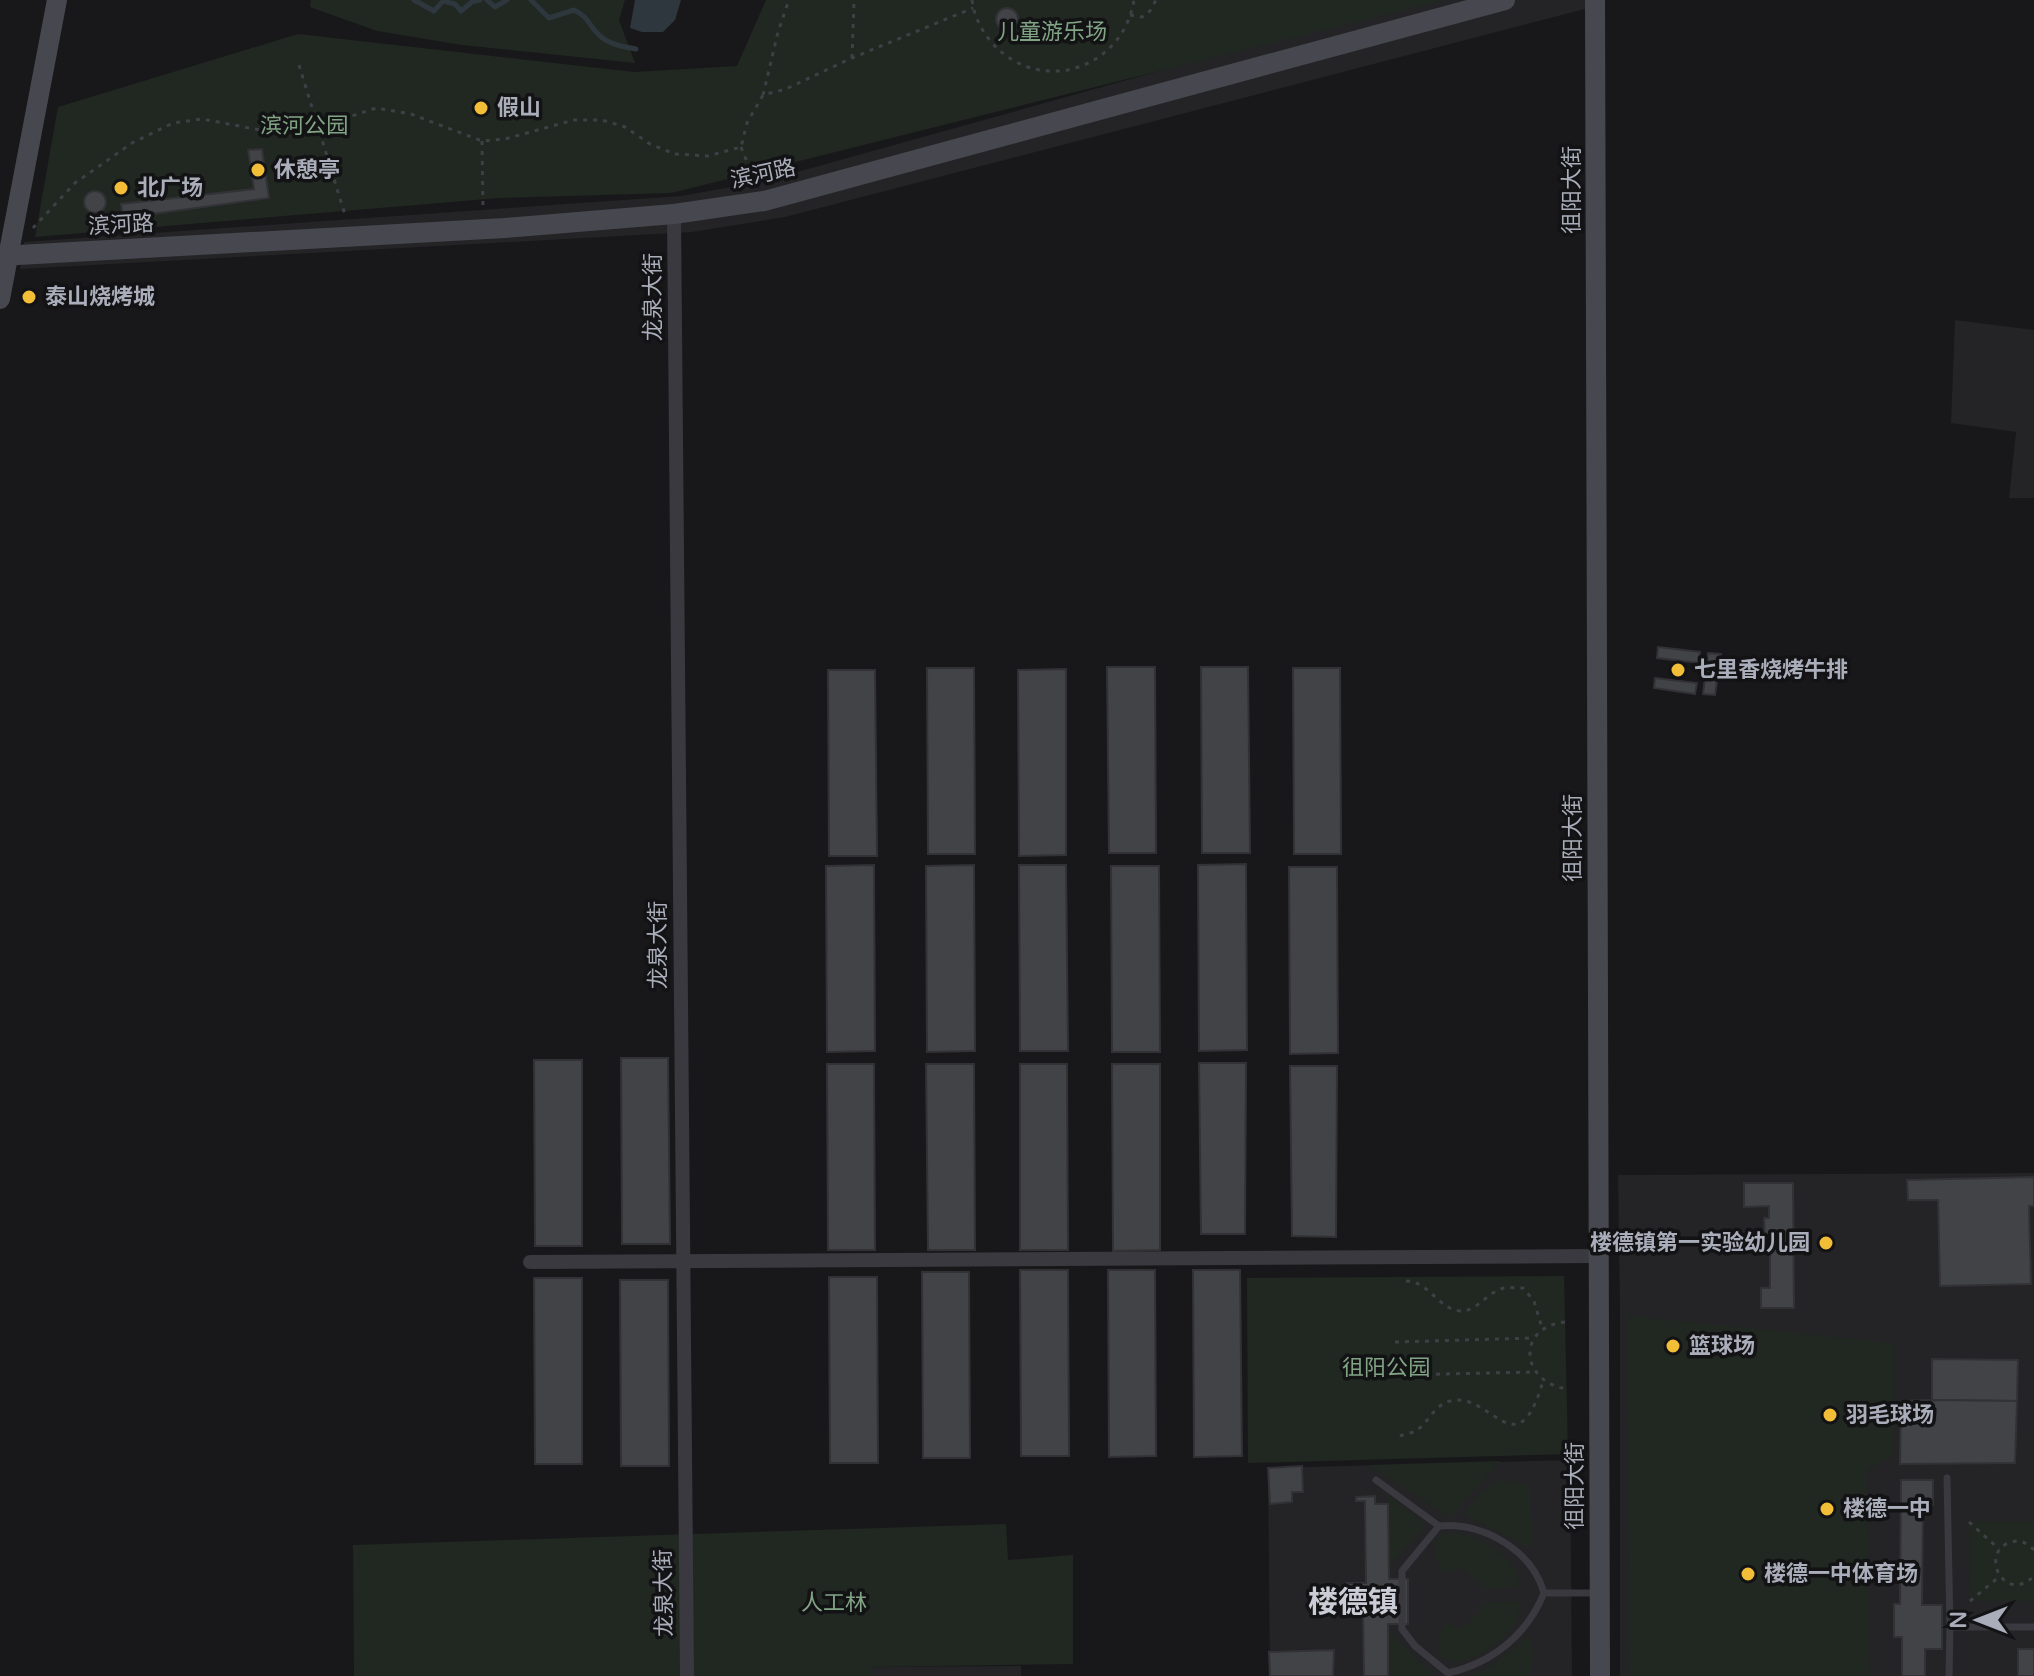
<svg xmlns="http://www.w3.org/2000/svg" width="2034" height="1676" font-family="'Varela Round','Noto Sans SC',sans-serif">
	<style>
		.built { fill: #242427 }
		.green { fill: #202821 }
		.water { fill: #2e363e }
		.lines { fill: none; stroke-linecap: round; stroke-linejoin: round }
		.stream { stroke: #2e363e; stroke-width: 5 }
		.building { fill: #424347; stroke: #323236; stroke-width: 2 }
		.path { stroke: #3f4046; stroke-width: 3; stroke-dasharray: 4 6; stroke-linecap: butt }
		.lane { stroke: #39393f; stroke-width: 7 }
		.street { stroke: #39393f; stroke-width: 14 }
		.secondary { stroke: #47484f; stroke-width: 20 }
		.poi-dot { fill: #f2be37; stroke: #131315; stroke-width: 3 }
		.labels { text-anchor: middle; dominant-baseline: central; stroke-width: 7; stroke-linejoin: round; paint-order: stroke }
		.park-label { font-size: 22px; fill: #81a485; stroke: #131315 }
		.poi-label { font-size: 22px; font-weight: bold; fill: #aaaeba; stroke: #131315; text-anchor: start }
		.street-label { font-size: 22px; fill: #aaaeba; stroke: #131315 }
		.district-label { font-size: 30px; font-weight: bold; fill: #cbcdd6; stroke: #131315 }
	</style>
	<rect width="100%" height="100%" fill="#18181a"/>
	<!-- built -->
	<g class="built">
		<path d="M1414 0H1585V9L785 217 692 232 20 269 24 242 681 196 765 181Z"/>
		<path d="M1955 320 2034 330V498H2009L2016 432 1951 423Z"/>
		<path d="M2034 1173V1676H1620V1310L1618 1175Z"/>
		<path d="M1570 1460 1572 1676H1270L1268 1468Z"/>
		<path d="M1021 1666V1676H871V1667Z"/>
	</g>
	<!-- green -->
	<g class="green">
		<path d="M311 0H625L619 20 635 63 462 45 377 31 310 7Z"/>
		<path d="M766 0H1444L671 193 499 198 35 237 58 107 298 34 634 72 737 66Z"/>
		<path d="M1564 1276 1568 1454 1248 1463 1247 1278Z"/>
		<path d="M1628 1316 1893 1343V1456L1866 1471 1869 1676H1629Z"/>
		<path d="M1500 1461 1450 1517 1369 1465Z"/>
		<path d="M1499 1479 1530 1485 1531 1544 1528 1547 1469 1517 1465 1513 1476 1497Z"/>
		<path d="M1388 1495 1426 1525 1388 1566Z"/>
		<path d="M1969 1522H2034V1601H1970Z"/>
		<path d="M1006 1524 1008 1560 1073 1555V1664L871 1667V1676H354L353 1545Z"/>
		<path d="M1456 1533C1485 1540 1514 1555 1520 1586L1487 1589 1464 1568 1443 1573 1436 1558V1541L1442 1535Z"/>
		<path d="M1513 1601 1520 1602C1519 1611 1517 1620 1512 1627 1500 1646 1459 1673 1440 1656L1438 1639 1444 1623 1457 1627 1465 1626 1486 1603Z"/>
		<path d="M1388 1631 1431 1673 1428 1676H1389Z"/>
		<path d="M1529 1636 1534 1654 1529 1676H1471L1488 1668Z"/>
	</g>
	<!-- water -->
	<path class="water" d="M635 0H681L675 20 663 32H642L630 28Z"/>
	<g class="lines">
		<!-- stream -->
		<g class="stream">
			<path d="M414 0 434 11 443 1 455 4 461 11 472 2 480 0"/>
			<path d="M487 0 495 7 507 0"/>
			<path d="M531 0 549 18 574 10C590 18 587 23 598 34 607 44 624 47 636 49"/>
		</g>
	</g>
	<!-- building -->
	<g class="building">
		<circle cx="1007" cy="19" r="11"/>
		<path d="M262 149 269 198 123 218 121 204 254 189 248 150Z"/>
		<circle cx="95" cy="202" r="11"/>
		<path d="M1658 647 1700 652 1699 663 1657 658Z"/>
		<path d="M1708 653 1721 654 1715 695 1703 694Z"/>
		<path d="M1107 667H1155L1156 853H1109Z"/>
		<path d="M1201 667H1248L1250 853H1202Z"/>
		<path d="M927 668H974L975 854H928Z"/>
		<path d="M1293 668H1340L1341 854H1294Z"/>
		<path d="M1066 669V855L1019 856 1018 670Z"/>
		<path d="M828 670H875L877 856H829Z"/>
		<path d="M1655 678 1697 683 1695 694 1654 688Z"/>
		<path d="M1246 864 1247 1050 1199 1051 1198 865Z"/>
		<path d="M874 865 875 1051 827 1052 826 866Z"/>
		<path d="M974 865 975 1051 927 1052 926 866Z"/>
		<path d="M1019 865H1066L1068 1051H1020Z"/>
		<path d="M1111 866H1159L1160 1052H1112Z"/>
		<path d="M1289 867H1337L1338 1053 1290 1054Z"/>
		<path d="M621 1058H668L670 1244H622Z"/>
		<path d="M534 1060H582V1246H535Z"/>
		<path d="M1199 1063H1246L1245 1234H1201Z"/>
		<path d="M827 1064H874L875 1250H828Z"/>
		<path d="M926 1064H974L975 1250H928Z"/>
		<path d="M1020 1064H1067L1068 1250H1020Z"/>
		<path d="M1112 1064H1160V1250L1113 1251Z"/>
		<path d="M1290 1066H1337L1336 1237 1292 1236Z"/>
		<path d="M2034 1177V1206H2029L2031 1284 1940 1286 1938 1200H1908L1907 1180Z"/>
		<path d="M1744 1183H1793L1794 1308H1761V1288H1770V1247H1765L1764 1218H1769V1206L1744 1207Z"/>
		<path d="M1020 1270H1068L1069 1456H1021Z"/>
		<path d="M1108 1270H1155L1156 1456 1109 1457Z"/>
		<path d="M1193 1270H1240L1242 1456 1194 1457Z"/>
		<path d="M922 1272H969L970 1458H923Z"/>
		<path d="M829 1277H877L878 1463H830Z"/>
		<path d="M534 1278H582V1464H535Z"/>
		<path d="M620 1280H668L669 1466H621Z"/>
		<path d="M1932 1359 2018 1360 2017 1401 1932 1400Z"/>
		<path d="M1932 1400 2017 1401 2015 1463 1900 1464 1901 1401Z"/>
		<path d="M1302 1466 1303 1492H1292V1502L1270 1504 1268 1468Z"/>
		<path d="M1901 1480H1933V1505H1923L1922 1605H1942V1649H1925V1676H1902V1637H1894V1604H1900Z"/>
		<path d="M1375 1496V1504H1388L1389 1579H1408V1624H1388V1676H1364L1363 1613H1347V1583H1366L1365 1501H1356V1497Z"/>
		<rect x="2018" y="1649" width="16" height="27"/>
		<path d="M1334 1650 1333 1676H1270L1269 1652Z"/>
	</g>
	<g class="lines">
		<!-- path -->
		<g class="path">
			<path d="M972 0C974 16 982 32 993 44 1041 96 1123 69 1134 0"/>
			<path d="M1130 15 1142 17 1150 11 1156 0"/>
			<path d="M852 58 854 0"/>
			<path d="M299 65 346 218"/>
			<path d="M763 95 778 32 789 0"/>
			<path d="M482 141 483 209"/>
			<path d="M741 147 756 184"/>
			<path d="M33 228 75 183 132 143 173 123 202 119 276 133 334 122 376 108 411 114 482 141 505 139 574 120H602L625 127 650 144 675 154 708 156 741 147 747 123 763 95 786 89 852 58 973 8"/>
			<path d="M1406 1281C1429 1281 1438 1309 1460 1311 1477 1312 1487 1292 1504 1288 1509 1287 1517 1288 1523 1288L1534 1301 1542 1328"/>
			<path d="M1565 1322C1516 1327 1520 1382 1567 1389"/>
			<path d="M1395 1342 1533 1338"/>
			<path d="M1396 1375 1535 1372"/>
			<path d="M1400 1436C1405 1434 1413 1433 1417 1430 1429 1422 1434 1405 1450 1401 1492 1391 1517 1471 1543 1381"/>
			<path d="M1969 1522 1999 1549"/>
			<path d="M2034 1550C2028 1544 2021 1539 2012 1542 1978 1550 2003 1606 2034 1576"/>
			<path d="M1970 1601 2000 1576"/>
		</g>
		<!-- lane -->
		<g class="lane">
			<path d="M1947 1478 1950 1627H2034"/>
			<path d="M1376 1480 1439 1526"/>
			<path d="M1544 1593C1527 1635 1492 1663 1448 1673L1415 1646 1402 1629V1571L1439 1526C1483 1522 1532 1550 1544 1593H1597"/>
			<path d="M1949 1676 1950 1627"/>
		</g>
		<!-- street -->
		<g class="street">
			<path d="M674 214 687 1676"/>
			<path d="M530 1262 1597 1256"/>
		</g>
		<!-- secondary -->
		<g class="secondary">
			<path d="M1595 0 1600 1676"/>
			<path d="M0 256 505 228 674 214 764 201 1505 0"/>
			<path d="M0 299 57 0"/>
		</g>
	</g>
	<!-- markers -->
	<g class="poi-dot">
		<circle cx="481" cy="108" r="8"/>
		<circle cx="258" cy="170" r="8"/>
		<circle cx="121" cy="188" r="8"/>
		<circle cx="29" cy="297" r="8"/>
		<circle cx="1678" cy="670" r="8"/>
		<circle cx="1826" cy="1243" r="8"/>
		<circle cx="1673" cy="1346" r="8"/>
		<circle cx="1830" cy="1415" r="8"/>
		<circle cx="1827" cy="1509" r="8"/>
		<circle cx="1748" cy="1574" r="8"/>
	</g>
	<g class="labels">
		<!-- park labels -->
		<g class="park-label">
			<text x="1052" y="32">儿童游乐场</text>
			<text x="304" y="126">滨河公园</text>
			<text x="1386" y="1368">徂阳公园</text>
			<text x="834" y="1603">人工林</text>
		</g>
		<!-- poi labels -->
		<g class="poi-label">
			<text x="497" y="108">假山</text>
			<text x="274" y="170">休憩亭</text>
			<text x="137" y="188">北广场</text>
			<text x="45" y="297">泰山烧烤城</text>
			<text x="1694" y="670">七里香烧烤牛排</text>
			<text x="1810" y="1243" text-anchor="end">楼德镇第一实验幼儿园</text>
			<text x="1689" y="1346">篮球场</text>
			<text x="1846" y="1415">羽毛球场</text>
			<text x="1843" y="1509">楼德一中</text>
			<text x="1764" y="1574">楼德一中体育场</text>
		</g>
		<!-- street labels -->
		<g class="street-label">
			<text transform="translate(763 174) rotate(-12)">滨河路</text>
			<text transform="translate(1572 190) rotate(-90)">徂阳大街</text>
			<text transform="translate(121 225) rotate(-3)">滨河路</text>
			<text transform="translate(653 297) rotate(-90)">龙泉大街</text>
			<text transform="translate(1573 838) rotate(-90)">徂阳大街</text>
			<text transform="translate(658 945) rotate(-90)">龙泉大街</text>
			<text transform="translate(1575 1486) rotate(-90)">徂阳大街</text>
			<text transform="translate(664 1593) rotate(-91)">龙泉大街</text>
		</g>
		<!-- district labels -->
		<g class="district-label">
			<text x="1353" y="1602">楼德镇</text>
		</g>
	</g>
	<!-- north arrow -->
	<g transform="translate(1978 1620) rotate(270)" stroke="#131315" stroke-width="6" paint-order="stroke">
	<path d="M0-6L14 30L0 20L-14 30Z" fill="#aaaeba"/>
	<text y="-12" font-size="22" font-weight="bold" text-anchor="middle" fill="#aaaeba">N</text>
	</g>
</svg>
